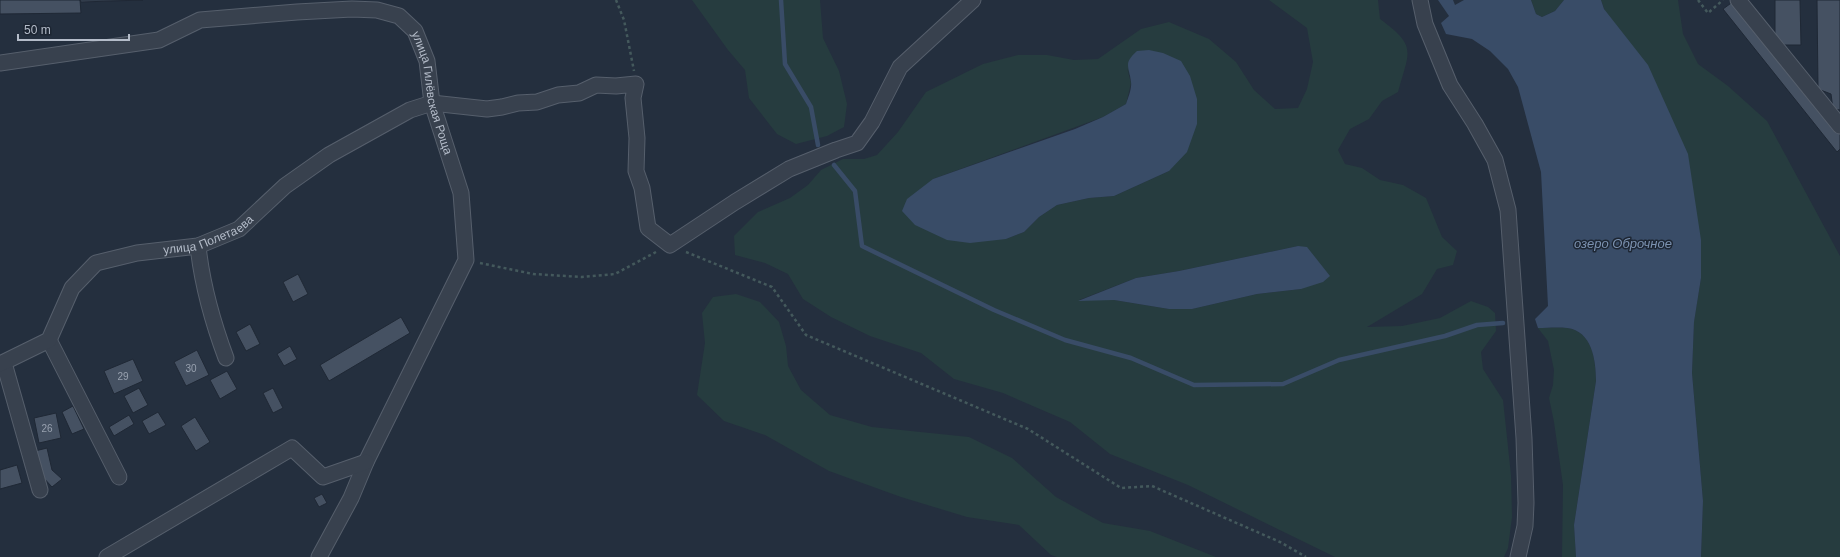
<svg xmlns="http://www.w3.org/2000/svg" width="1840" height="557" font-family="Helvetica,sans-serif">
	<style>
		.green { fill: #263c3f; fill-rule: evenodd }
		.water { fill: #394c67 }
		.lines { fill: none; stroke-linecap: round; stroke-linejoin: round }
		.stream { stroke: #394c67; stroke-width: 4.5 }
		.building { fill: #455162; stroke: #1f2835 }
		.minor-casing { stroke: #565f6c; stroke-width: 17 }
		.path { stroke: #44595c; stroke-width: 2.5; stroke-dasharray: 3 3; stroke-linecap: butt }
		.minor { stroke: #38414e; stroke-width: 15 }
		.labels { text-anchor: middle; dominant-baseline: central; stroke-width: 3; stroke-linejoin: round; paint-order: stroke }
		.number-label { font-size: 10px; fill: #98a1af }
		.street-label { font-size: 12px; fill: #b4bcc9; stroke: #1d2633 }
		.water-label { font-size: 13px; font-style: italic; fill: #7c92b1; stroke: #1d2633 }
	</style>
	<rect width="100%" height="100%" fill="#242f3e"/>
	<!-- green -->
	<g class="green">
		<path d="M692 0H820L823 38 839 71 847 104 844 127 827 136 796 144 777 134 749 98 745 70 728 50Z"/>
		<path d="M1269 0H1378L1380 19C1418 47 1409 51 1398 92L1382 101 1369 119 1350 129 1338 150 1345 164 1362 168 1380 180 1403 185 1426 198 1442 237 1457 251 1453 265 1437 269 1422 294 1367 327 1402 326 1440 318 1471 301 1488 307 1495 313 1496 331 1481 352 1483 369 1503 400 1511 475 1512 517 1508 548 1504 557H1335L1188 485 1110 454 1070 422 1003 393 954 379 921 353 870 336 831 317 803 299 788 274 765 263 735 255 734 236 758 212 790 198 808 185 821 170 843 159H864L877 155 898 132 926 92 983 64 1018 55H1047L1074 60 1098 59 1141 29 1169 22 1209 39 1236 62 1254 90 1275 109 1298 108 1307 89 1313 62 1307 28ZM1127 68 1169 171 1114 196 1089 198 1057 205 1039 217 1024 232 1006 239 933 179 1103 117 1126 104 1131 83ZM1298 246 1301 289 1257 294 1192 309H1169L1114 300H1079L1136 278 1179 271Z"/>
		<path d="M1531 0H1564L1555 11 1542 17 1536 14Z"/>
		<path d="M1601 0H1678L1683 34 1698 64 1728 86 1767 121 1840 256V557H1701L1703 501 1692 373 1694 321 1701 278Z"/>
		<path d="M736 294 760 302 779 322 786 346 788 366 801 390 830 415 872 427 969 437 1012 458 1056 497 1103 523 1150 531 1216 557H1057L1051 555 1019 525 967 517 901 497 829 471 765 435 724 421 697 395 705 343 702 313 713 297Z"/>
		<path d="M1538 328C1547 328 1557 327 1567 328 1592 331 1596 360 1596 381L1574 525 1576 557H1562L1563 485 1554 422 1549 398 1553 385 1554 370 1548 341Z"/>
	</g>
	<!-- water -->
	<g class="water">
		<path d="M1438 0H1453L1455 5 1464 0H1531L1536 14 1542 17 1555 11 1564 0H1601L1604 9 1648 65 1688 154 1701 240V278L1694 322 1692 373 1703 501 1701 557H1576L1574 525 1596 381C1596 360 1592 331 1567 328 1557 327 1547 328 1538 328L1535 319 1548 306 1541 172 1518 87 1508 69 1490 51 1472 39 1446 34 1441 23 1449 16Z"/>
		<path d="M1149 50 1163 53 1181 61 1190 76 1197 99V124L1187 152 1169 171 1114 196 1089 198 1057 205 1039 217 1024 232 1006 239 970 243 947 240 915 225 902 211 907 199 933 179 1075 129 1103 117 1126 104C1128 98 1132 89 1131 82 1129 65 1123 64 1137 51Z"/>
		<path d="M1298 246 1307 247 1330 276 1323 282 1301 289 1257 294 1192 309H1169L1114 300 1078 301 1136 278 1179 271Z"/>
	</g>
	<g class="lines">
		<!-- stream -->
		<g class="stream">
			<path d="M781 0 785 64 811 107 818 145"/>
			<path d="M834 165 855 191 862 246 994 310 1065 340 1131 358 1194 385 1283 384 1339 360 1445 336 1477 325 1503 323"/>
		</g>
	</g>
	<!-- building -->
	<g class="building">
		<path d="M0 0H80L81 13 0 14Z"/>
		<path d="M80 0H143L81 2Z"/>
		<path d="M1775 0H1800L1801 45H1785L1775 36Z"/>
		<path d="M1817 0H1840V110L1833 109 1831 94 1818 89Z"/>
		<path d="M1734 1 1840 134V149L1837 152 1723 9Z"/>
		<path d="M298 274 308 294 293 302 283 282Z"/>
		<path d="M401 317 410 333 329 381 320 365Z"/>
		<path d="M250 324 260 344 246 351 236 332Z"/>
		<path d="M290 346 297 359 284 366 277 354Z"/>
		<path d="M197 350 209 375 186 386 174 362Z"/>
		<path d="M133 359 143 381 114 394 104 371Z"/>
		<path d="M227 371 237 389 220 399 210 380Z"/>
		<path d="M139 388 148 405 133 413 124 396Z"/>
		<path d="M273 388 283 408 273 413 263 393Z"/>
		<path d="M73 406 84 429 72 434 62 412Z"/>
		<path d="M158 412 166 425 149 434 142 421Z"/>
		<path d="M56 413 61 438 39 443 34 418Z"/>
		<path d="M129 415 134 424 114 436 109 427Z"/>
		<path d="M195 417 210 442 196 451 181 426Z"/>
		<path d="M47 448 52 470 62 479 52 487 41 475 35 451Z"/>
		<path d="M17 465 22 483 0 489V470Z"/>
		<path d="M322 494 327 503 319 507 314 498Z"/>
	</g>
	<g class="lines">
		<!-- minor casing -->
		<g class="minor-casing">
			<g id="minor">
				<path d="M1420 0 1425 24 1450 85 1475 124 1495 160 1508 210 1524 438 1526 503 1525 526 1518 557"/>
				<path d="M1738 0 1840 126"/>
				<path id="s1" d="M0 63 159 40 200 20 297 12 352 9 377 10 399 16 415 31 427 61 432 103 461 193 466 260 366 462 351 498 319 557"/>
				<path d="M198 246C202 284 213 323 226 358"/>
				<path d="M49 340 119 477"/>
				<path d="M4 363 40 490"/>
				<path id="s2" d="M0 364 49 340 72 288 96 263 137 253 198 246 239 229 285 186 329 155 410 110 432 103 487 109 502 107 518 103 537 102 558 95 579 93 596 85 616 86 636 84 633 98 637 138 636 171 642 188 648 228 670 245 735 202 789 169 836 150 857 143 872 122 900 67 973 0"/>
				<path d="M107 557 292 448 323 477 366 462"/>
			</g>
		</g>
		<!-- path -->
		<g class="path">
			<path d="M616 0 624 20 634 71"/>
			<path d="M1698 0 1708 13 1723 0"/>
			<path d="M686 252 772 287 806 335 1028 429 1121 488 1152 486 1280 542 1306 557"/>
			<path d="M480 263 533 274 582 277 615 274 656 252"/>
		</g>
		<!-- minor -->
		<use href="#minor" class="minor"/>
	</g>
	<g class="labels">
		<!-- number labels -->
		<g class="number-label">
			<text x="191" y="368">30</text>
			<text x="123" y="376">29</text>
			<text x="47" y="428">26</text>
		</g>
		<!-- street labels -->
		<g class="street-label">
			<text stroke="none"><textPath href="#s1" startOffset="493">улица Гилёвская Роща</textPath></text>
			<text stroke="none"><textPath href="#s2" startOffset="263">улица Полетаева</textPath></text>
		</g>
		<!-- water labels -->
		<g class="water-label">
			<text x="1623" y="243">озеро Оброчное</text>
		</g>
	</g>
	<!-- scale -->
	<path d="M18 34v6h111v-6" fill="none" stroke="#b4bcc9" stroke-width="2"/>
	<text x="24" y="34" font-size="12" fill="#b4bcc9" stroke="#1d2633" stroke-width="3" paint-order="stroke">50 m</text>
</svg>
